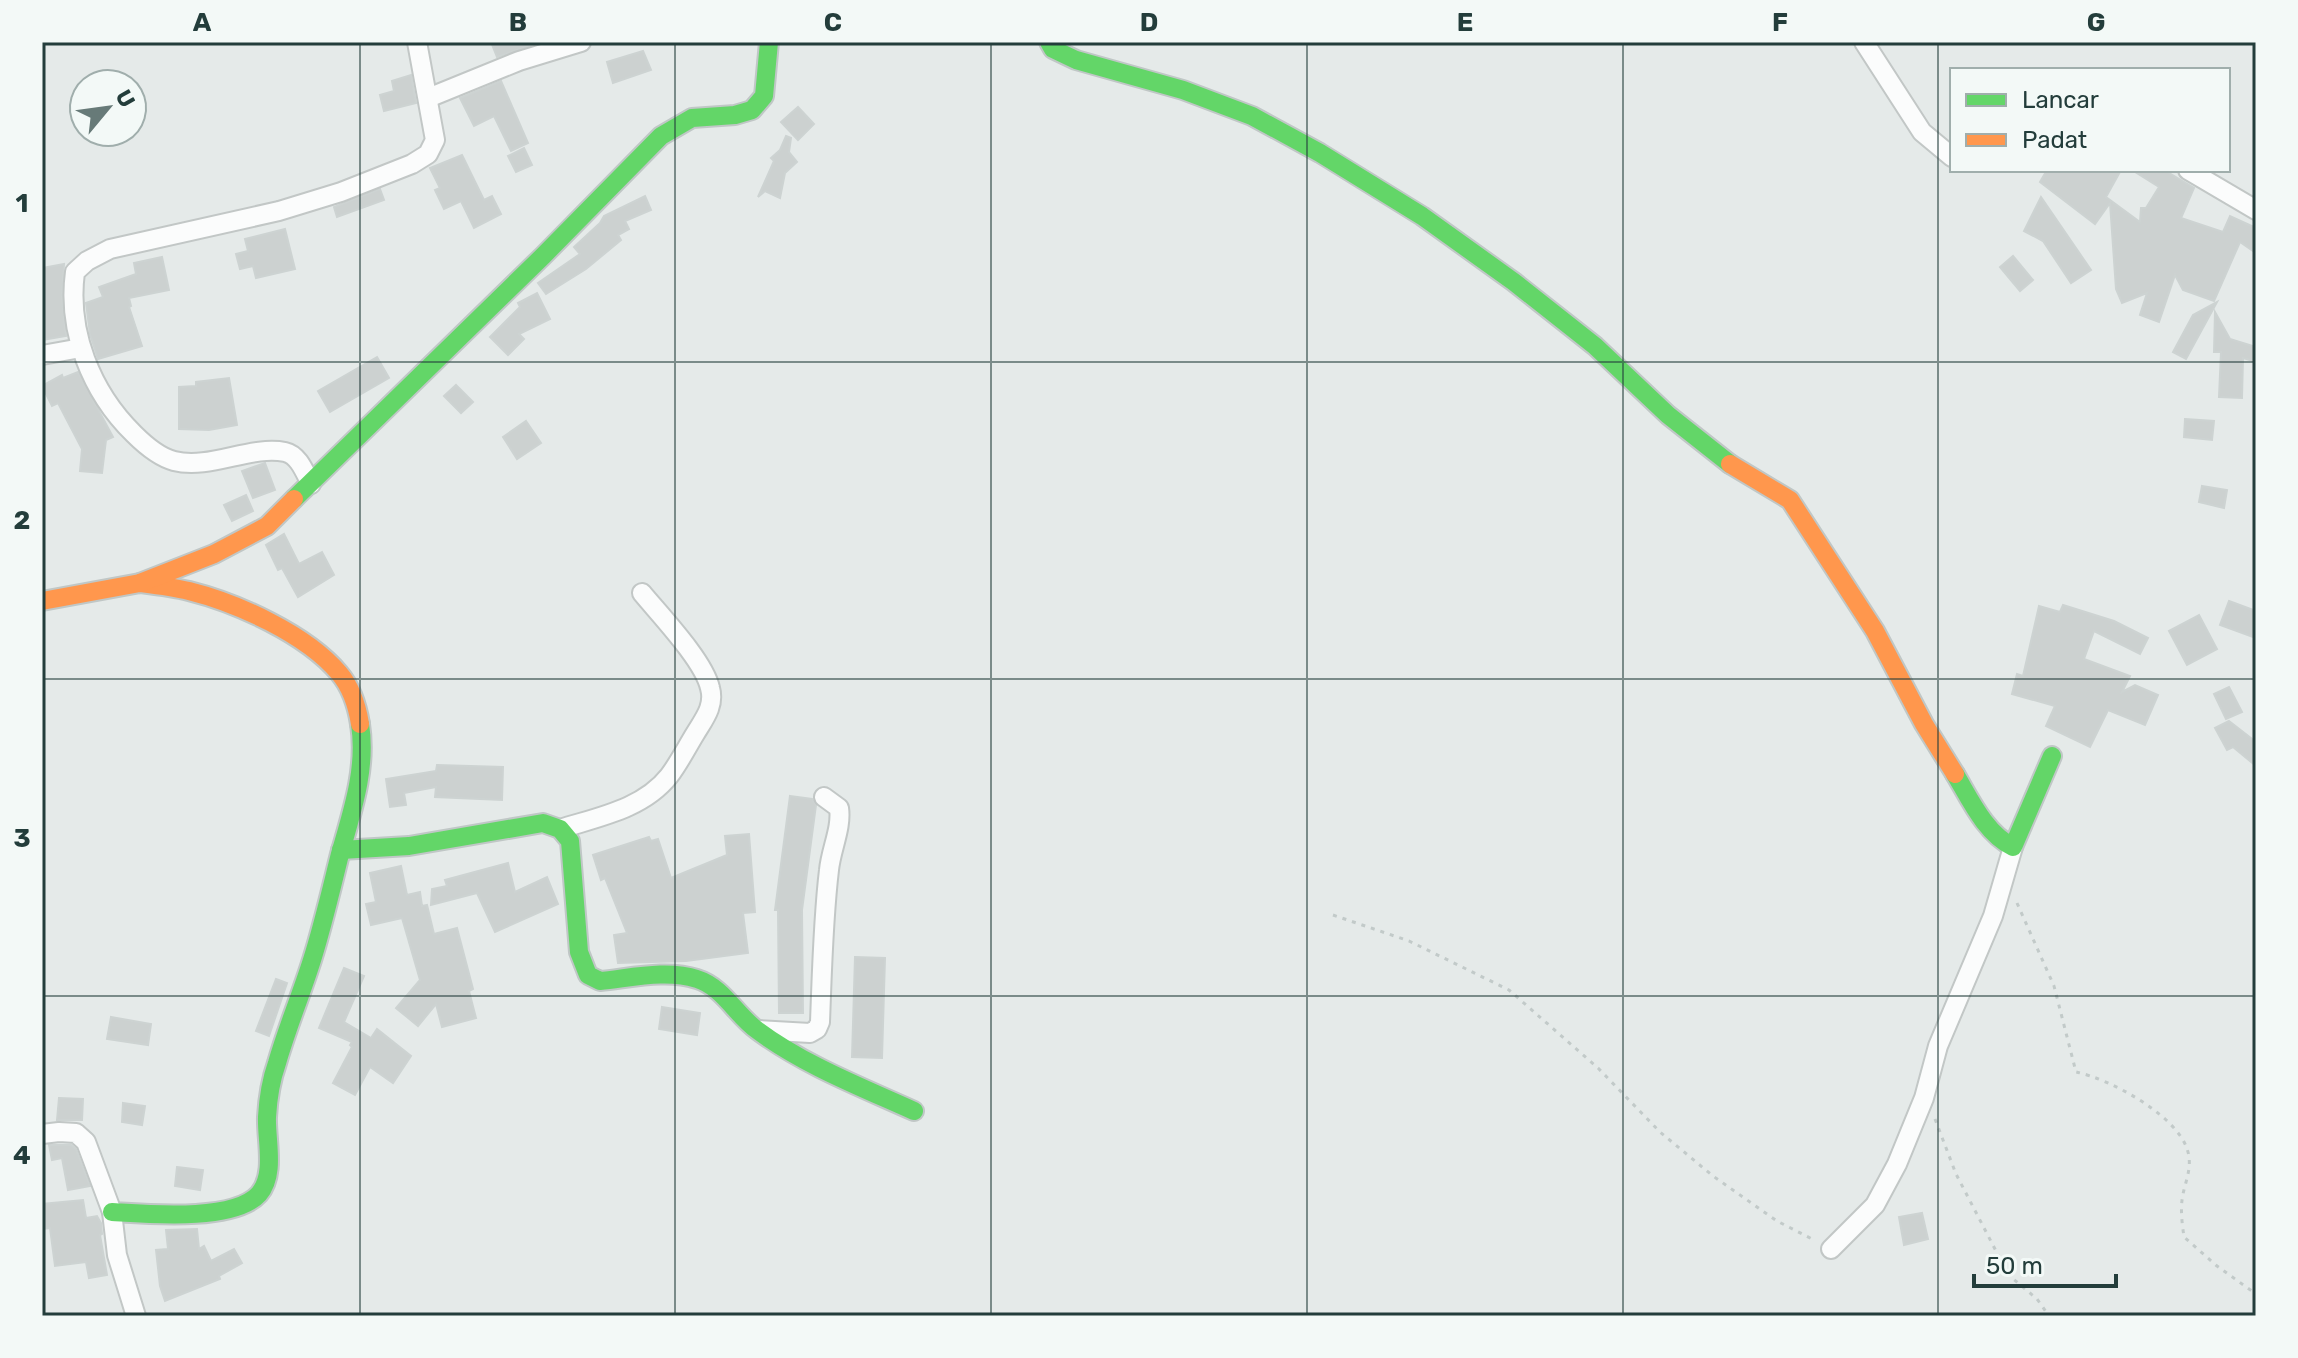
<svg xmlns="http://www.w3.org/2000/svg" width="2298" height="1358" font-family="Rubik,sans-serif">
	<style>
		.building { fill: #ccd1d0; stroke: #cdd3d2; stroke-width: 2 }
		.lines { fill: none; stroke-linecap: round; stroke-linejoin: round }
		.street-casing { stroke: #c2c7c6; stroke-width: 22 }
		.fast-casing { stroke: #c0c7c6; stroke-width: 22 }
		.slow-casing { stroke: #c0c7c6; stroke-width: 22 }
		.path { stroke: #c2cac9; stroke-width: 3; stroke-dasharray: 4 6; stroke-linecap: butt }
		.street { stroke: #fbfcfc; stroke-width: 18 }
		.fast { stroke: #63d668; stroke-width: 18 }
		.slow { stroke: #ff974d; stroke-width: 18 }
		.grid { fill: none; stroke: #233d3b; stroke-width: 2; stroke-opacity: 0.55 }
		.neatline { fill: none; stroke: #233d3b; stroke-width: 3 }
		.grid-label { font-size: 26px; text-anchor: middle; font-weight: bold; fill: #233d3b }
	</style>
	<rect width="100%" height="100%" fill="#e5eae9"/>
	<!-- building -->
	<g class="building">
		<path d="M491 42H540L497 57Z"/>
		<path d="M643 51 651 70 613 83 607 62Z"/>
		<path d="M411 75 416 103 384 111 380 95 394 91 392 81Z"/>
		<path d="M501 81 528 143 511 151 494 116 474 126 460 98Z"/>
		<path d="M798 107 814 124 798 140 781 122Z"/>
		<path d="M786 136 791 138 789 152 797 162 785 173 780 198 765 191 758 197 774 161 771 158 780 150Z"/>
		<path d="M524 148 532 165 516 172 508 156Z"/>
		<path d="M462 155 484 200 492 196 501 214 474 228 461 201 444 209 435 190 440 188 430 168Z"/>
		<path d="M2047 170H2121L2106 197 2140 222 2141 208H2146L2159 187 2132 170H2164L2194 188 2181 218 2223 232 2230 216 2256 228V253L2240 242 2214 301 2183 290 2175 275 2159 322 2140 315 2147 293 2122 303 2116 289 2110 203 2095 224 2040 182Z"/>
		<path d="M380 189 384 200 337 217 334 207Z"/>
		<path d="M645 196 651 210 625 221 629 229 618 235 621 240 586 269 546 294 538 283 580 254 574 247 600 223 604 216Z"/>
		<path d="M2041 197 2091 270 2071 283 2043 241 2024 231Z"/>
		<path d="M285 229 295 269 256 278 253 266 240 269 236 254 248 251 245 239Z"/>
		<path d="M2013 256 2033 280 2020 291 2000 267Z"/>
		<path d="M162 257 169 290 129 298 131 306 129 307 142 346 98 359 90 334 86 303 103 297 99 287 136 274 134 263Z"/>
		<path d="M64 264 62 295 66 336 42 340V268Z"/>
		<path d="M537 293 550 319 519 334 524 339 508 355 490 337 520 307 518 303Z"/>
		<path d="M2217 302 2186 359 2173 352 2193 315Z"/>
		<path d="M2215 312 2230 339 2256 347V362L2243 358 2242 398 2219 397 2221 352H2214Z"/>
		<path d="M377 357 389 378 330 412 318 391Z"/>
		<path d="M78 372 113 437 106 440 102 473 80 471 82 449 58 403 52 406 42 386 62 375 63 378Z"/>
		<path d="M229 378 237 425 209 430 179 429V387L196 386V382Z"/>
		<path d="M456 385 473 402 461 413 444 396Z"/>
		<path d="M2185 419 2214 421 2212 440 2184 437Z"/>
		<path d="M526 421 541 443 517 459 503 437Z"/>
		<path d="M265 463 275 490 253 498 242 471Z"/>
		<path d="M2202 486 2227 490 2224 508 2199 502Z"/>
		<path d="M246 495 253 511 232 521 224 505Z"/>
		<path d="M284 534 299 564 322 552 334 575 298 597 282 568 278 570 266 545Z"/>
		<path d="M2229 601 2256 611V638L2220 625Z"/>
		<path d="M2063 605 2114 621 2148 638 2140 654 2094 631 2084 659 2130 676 2122 692 2135 685 2158 695 2145 725 2108 710 2090 747 2046 726 2055 706 2012 694 2017 674 2023 676 2039 606 2060 612Z"/>
		<path d="M2199 615 2217 649 2187 665 2169 631Z"/>
		<path d="M2229 687 2242 712 2226 719 2214 694Z"/>
		<path d="M2229 721 2256 742V766L2233 747 2227 750 2215 728Z"/>
		<path d="M437 765 503 767 502 800 435 797 436 787 404 793 406 805 390 807 386 779 436 771Z"/>
		<path d="M790 796 812 799 816 805 802 910 803 1013H779L778 910H775Z"/>
		<path d="M749 834 755 912 743 913 748 953 686 961 618 963 614 935 627 933 605 878 601 880 593 855 649 837 651 841 658 839 671 878 727 855 725 836Z"/>
		<path d="M508 863 515 892 547 877 558 904 495 932 477 893 431 905 432 889 447 886 445 880Z"/>
		<path d="M401 866 407 895 420 892 422 906 427 905 434 934 457 928 473 989 469 991 476 1018 442 1027 436 1004 418 1026 396 1008 420 980 402 918 371 925 366 904 376 902 370 873Z"/>
		<path d="M855 957 885 958 882 1058 852 1057Z"/>
		<path d="M344 968 364 976 344 1022 371 1038 377 1029 411 1056 393 1083 370 1067 355 1095 333 1083 352 1047 350 1045 352 1042 319 1028Z"/>
		<path d="M276 979 287 983 269 1036 256 1031Z"/>
		<path d="M662 1007 700 1013 697 1035 659 1029Z"/>
		<path d="M111 1017 151 1024 148 1045 107 1039Z"/>
		<path d="M59 1098 83 1099 82 1120H57Z"/>
		<path d="M123 1103 145 1106 142 1125 122 1122Z"/>
		<path d="M49 1145H71L76 1149 90 1186 68 1190 62 1158 52 1160Z"/>
		<path d="M177 1167 203 1170 200 1190 175 1186Z"/>
		<path d="M83 1200 86 1218 97 1216 101 1223 102 1234 100 1235 107 1275 89 1278 86 1262 55 1266 50 1228 42 1229V1204Z"/>
		<path d="M1922 1213 1928 1239 1904 1245 1899 1217Z"/>
		<path d="M197 1229 199 1249 204 1246 211 1261 234 1249 242 1263 219 1276 220 1279 165 1301 160 1286 156 1250 168 1249 166 1230Z"/>
	</g>
	<g class="lines">
		<!-- street casing -->
		<g class="street-casing">
			<g id="street">
				<path d="M1864 42 1922 132 1952 157"/>
				<path d="M428 98 519 61 581 42"/>
				<path d="M2188 170 2256 210"/>
				<path d="M42 355 81 348"/>
				<path d="M311 484C305 473 299 455 285 452 251 445 210 470 174 461 159 457 145 445 134 434 91 392 67 331 75 272L87 261 110 249 279 211 341 192 412 164 428 154 435 140 417 42"/>
				<path d="M560 829C598 817 643 809 669 776 679 763 687 747 695 734 704 719 715 706 710 688 704 661 661 616 642 593"/>
				<path d="M758 1030 810 1033 817 1029 820 1022C822 971 823 920 829 870 831 849 842 828 839 808L824 797"/>
				<path d="M42 1134 59 1132 76 1133 86 1142 112 1212 117 1255 136 1316"/>
				<path d="M1831 1249 1875 1205 1897 1164 1924 1098 1938 1046 1993 916 2013 847"/>
			</g>
		</g>
		<!-- fast casing -->
		<g class="fast-casing">
			<g id="fast">
				<path d="M1049 42 1053 49 1076 60 1183 90 1252 116 1320 153 1422 216 1514 282 1595 346 1668 415 1730 464"/>
				<path d="M294 499 543 256 661 136 692 118 735 115 752 110 764 96 769 42"/>
				<path d="M1955 774C1970 799 1985 833 2013 847L2052 756"/>
				<path d="M341 850 409 846 543 823 560 829 570 841 579 952 588 975 600 981C631 978 667 969 697 979 723 987 736 1015 757 1030 804 1065 861 1087 914 1111"/>
				<path d="M112 1212C147 1214 234 1222 259 1194 276 1174 266 1140 267 1117 268 1099 271 1080 277 1063 287 1028 301 995 312 960 323 925 331 890 340 854 352 812 367 768 360 724"/>
			</g>
		</g>
		<!-- slow casing -->
		<g class="slow-casing">
			<g id="slow">
				<path d="M1730 464 1790 500 1875 631 1924 724 1955 774"/>
				<path d="M140 583C156 585 173 587 189 591 237 603 306 634 339 673 351 687 357 705 360 724"/>
				<path d="M42 601 140 583 214 554 267 526 294 499"/>
			</g>
		</g>
		<!-- path -->
		<g class="path">
			<path d="M2017 903 2054 986 2076 1072C2110 1079 2179 1116 2188 1152 2192 1167 2186 1180 2183 1194 2180 1208 2182 1223 2184 1237L2217 1266 2256 1294"/>
			<path d="M1333 915 1409 941 1509 990 1598 1068 1660 1132 1713 1176 1777 1221 1814 1240"/>
			<path d="M1935 1119 1956 1174 1996 1251 2011 1277 2037 1299 2049 1316"/>
		</g>
		<!-- street -->
		<use href="#street" class="street"/>
		<!-- fast -->
		<use href="#fast" class="fast"/>
		<!-- slow -->
		<use href="#slow" class="slow"/>
	</g>
	<!-- grid -->
	<path class="grid" d="M360 42V1316M675 42V1316M991 42V1316M1307 42V1316M1623 42V1316M1938 42V1316M42 362H2256M42 679H2256M42 996H2256"/>
	<!-- border -->
	<rect width="2298" height="1358" fill="none" stroke="#f3f9f7" stroke-width="88"/>
	<!-- legend -->
	<rect x="1950" y="68" width="280" height="104" fill="#f3f9f7" stroke="#a0aeac" stroke-width="2"/>
	<rect x="1966" y="94" width="40" height="12" fill="#63d668" stroke="#a0aeac" stroke-width="2"/>
	<text x="2022" y="108" font-size="24" fill="#233d3b">Lancar</text>
	<rect x="1966" y="134" width="40" height="12" fill="#ff974d" stroke="#a0aeac" stroke-width="2"/>
	<text x="2022" y="148" font-size="24" fill="#233d3b">Padat</text>
	<!-- north arrow -->
	<g transform="translate(108 108) rotate(61)"><circle r="38" fill="#f3f9f7" stroke="#a0aeac" stroke-width="2"/>
	<path d="M0-6L14 30L0 20L-14 30Z" fill="#677a78"/>
	<text y="-12" font-size="22" font-weight="bold" text-anchor="middle" fill="#233d3b">U</text>
	</g>
	<!-- scale -->
	<path d="M1974 1274v12h142v-12" fill="none" stroke="#233d3b" stroke-width="4"/>
	<text x="1986" y="1274" font-size="24" fill="#233d3b" stroke="#f3f9f7" stroke-width="6" paint-order="stroke">50 m</text>
	<rect x="44" y="44" width="2210" height="1270" class="neatline"/>
	<g class="grid-label">
		<text x="202" y="31">A</text>
		<text x="518" y="31">B</text>
		<text x="833" y="31">C</text>
		<text x="1149" y="31">D</text>
		<text x="1465" y="31">E</text>
		<text x="1780" y="31">F</text>
		<text x="2096" y="31">G</text>
		<text x="22" y="212">1</text>
		<text x="22" y="529">2</text>
		<text x="22" y="847">3</text>
		<text x="22" y="1164">4</text>
	</g>
</svg>
